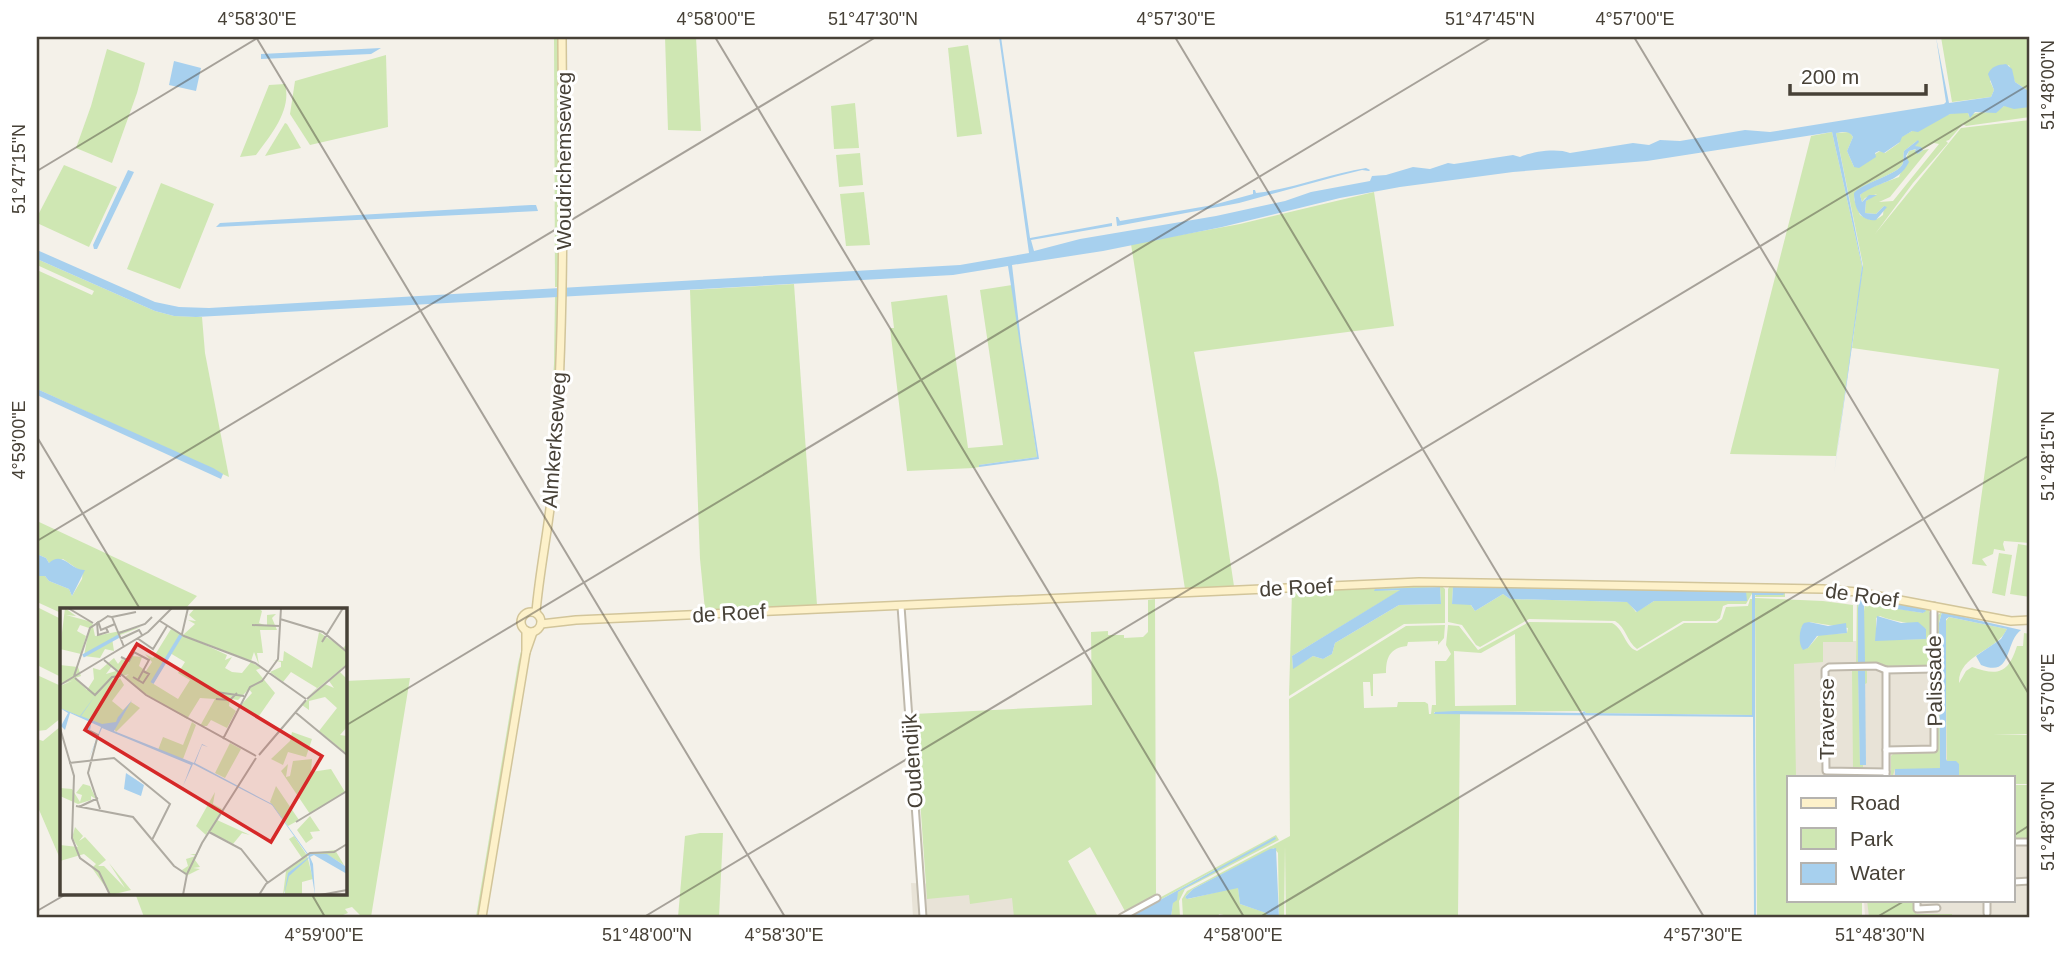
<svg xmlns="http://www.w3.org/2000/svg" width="2067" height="954" font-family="Helvetica,sans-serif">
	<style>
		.residential { fill: #e8e3d7 }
		.green { fill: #cfe7b3; fill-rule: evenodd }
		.water { fill: #a7d0ee }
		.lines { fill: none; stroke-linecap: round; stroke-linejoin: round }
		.stream { stroke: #a7d0ee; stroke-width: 2 }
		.street-casing { stroke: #bfb9ac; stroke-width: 9 }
		.secondary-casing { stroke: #d2c59a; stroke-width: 10 }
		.street { stroke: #fff; stroke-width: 5 }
		.secondary { stroke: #fdf1ca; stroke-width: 7 }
		.ticks { fill: none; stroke: #474137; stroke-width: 2; stroke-opacity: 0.45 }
		.labels { text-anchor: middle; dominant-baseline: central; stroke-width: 6; stroke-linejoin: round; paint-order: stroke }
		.street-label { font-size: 21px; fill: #474137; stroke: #fff }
		.inset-river { fill: none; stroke: #a7d0ee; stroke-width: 3.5 }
		.inset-road { fill: none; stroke: #afaba2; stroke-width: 2 }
		.view { fill: #d62828; fill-opacity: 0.15; stroke: #d62828; stroke-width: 3.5 }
		.inset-edge { fill: none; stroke: #474137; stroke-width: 3.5 }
		.neatline { fill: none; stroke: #474137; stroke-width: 2.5 }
		.ticks-label { font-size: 18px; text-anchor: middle; fill: #474137 }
	</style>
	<rect width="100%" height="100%" fill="#f4f1e9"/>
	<!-- residential -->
	<g class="residential">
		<path d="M1821 641H1856L1857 661 1954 660 1961 777H1789L1785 660Z"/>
		<path d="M2030 837V917H1865L1864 900H2013V838Z"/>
		<path d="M911 883 1029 888 1031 917H913Z"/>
	</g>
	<!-- green -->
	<g class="green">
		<path d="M554 37H560L561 287H555Z"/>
		<path d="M665 37H696L701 131 668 130Z"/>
		<path d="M1941 37H2027L2030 58V92L2015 82 2009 65 1990 81 1994 90 1991 97 1952 102Z"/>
		<path d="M968 45 982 134 957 137 948 48Z"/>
		<path d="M107 49 145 63 137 93 112 163 76 148 91 106Z"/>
		<path d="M386 55 388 127 310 145 290 114 295 81Z"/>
		<path d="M285 84C292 110 271 135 256 155L240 157 269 85Z"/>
		<path d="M855 103 859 148 834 149 831 106Z"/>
		<path d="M2004 106 2030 107V117L1966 126 1963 124 1949 140 1946 141 1948 143 1913 183 1875 234 1961 128 2030 120V448L2028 467 2030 464V543L2004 541 2003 544 2005 551 1994 549 1993 554 1982 559 1987 566 1972 564 1999 369 1852 348 1860 286 1836 456 1730 454 1811 136 1832 132 1862 266 1860 286 1863 265 1836 133 1849 132 1853 137 1847 151 1854 167 1880 151 1885 153 1899 143 1901 137C1915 129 1936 119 1950 114 1954 112 1963 113 1968 113L1969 116C1981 109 1991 116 2004 106ZM1918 140 1914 146 1923 149 1934 143 1939 144 1893 201 1879 202 1890 197 1929 149 1923 150 1918 154 1917 149 1909 151 1899 177 1867 189 1860 195 1862 202 1865 198 1877 194 1866 201 1865 213 1876 214 1884 206 1883 215C1874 222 1870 221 1860 215L1854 199 1855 193C1865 181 1899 175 1903 163 1904 159 1903 155 1904 151Z"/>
		<path d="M285 123 287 124 301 148 265 156Z"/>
		<path d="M860 153 863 185 839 187 836 155Z"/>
		<path d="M64 165 117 187 89 247 37 223V217Z"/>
		<path d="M161 183 214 204 180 289 127 269Z"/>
		<path d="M864 192 870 245 846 246 840 194Z"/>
		<path d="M1374 192 1394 326 1194 352 1218 480 1234 586 1185 589 1131 244 1240 224Z"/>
		<path d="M37 259 155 311 174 316 202 317 205 353 229 477 37 389V270L92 295 94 291 37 265Z"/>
		<path d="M794 284 817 605 705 610 700 559 690 290Z"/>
		<path d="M1012 285 1037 457 979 465V467L974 468 907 471 890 328H894L891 302 947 295 968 448 1003 445 980 290Z"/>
		<path d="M555 297H561L549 502 544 503 554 364Z"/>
		<path d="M37 521 197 596 185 609H61V613L37 602V576H45L49 581 69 589 72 596 82 579 83 570H79L63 559 49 563 46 558 39 555 37 556Z"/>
		<path d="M2018 544 2030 546V597L2010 594Z"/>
		<path d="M1999 553 2012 555 2005 596 1992 593Z"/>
		<path d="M1440 584 1445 589V623L1404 624 1289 696 1292 591ZM1440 587 1441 604 1399 605 1335 643 1332 654 1323 659 1313 656 1293 668 1292 656 1401 590 1375 591Z"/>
		<path d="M1451 584 1785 590V597H1755L1756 594 1783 595V592H1753L1746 604H1728L1723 606 1720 618 1716 621H1683L1637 649C1627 642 1626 627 1615 621L1529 619 1480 647 1476 645 1462 625 1448 622V589ZM1453 587 1746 591V601H1654L1636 612 1628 602 1510 599 1503 594 1475 611 1470 604H1452Z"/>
		<path d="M1857 597H1860L1858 608V662L1865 603 1923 613 1928 608 1931 616V663L1927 665 1886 668 1879 663 1856 664ZM1880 616C1896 623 1910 621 1926 629V639L1876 640V618Z"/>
		<path d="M1755 598 1823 601 1853 605V642H1823V662L1794 664 1796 777H1856V774L1883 775V777H1789V900H1862V917H1757ZM1809 622 1848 628 1847 633 1819 635 1808 648 1802 649 1801 628Z"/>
		<path d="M1155 599 1156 896 1126 913 1090 847 1068 861 1098 917H1014L1012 898 970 904 969 895 927 899 914 714 1092 705 1091 632 1108 631V635H1124V638L1143 637 1148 632V600Z"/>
		<path d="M1750 599H1752V715L1586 713 1584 711 1434 712 1435 714 1460 713 1458 917H1286L1285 846 1284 917H1279L1278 853 1274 848 1193 889 1185 897 1188 899 1238 887 1240 904 1267 913 1268 917H1233L1219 914 1218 917H1183L1182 899 1187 891 1290 836 1289 699 1406 626 1445 625 1444 638 1438 645V641L1408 642 1407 646C1390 648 1386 657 1386 673L1373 674V696H1371L1370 682H1363L1364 708 1397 707 1398 702H1425L1428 704 1429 714H1431L1432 705H1436L1435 661H1446L1451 654 1446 645 1448 625 1459 626 1478 650 1529 622 1612 623C1624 629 1625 647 1637 651L1684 623H1717L1722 619 1726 607 1748 606ZM1515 634 1516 705 1455 706 1454 651 1481 653Z"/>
		<path d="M37 607 61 619V677L37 665Z"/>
		<path d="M1942 612 1939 623 1940 769H1895L1893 775 1895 776 1939 775 1942 777H1891V756L1894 753H1931L1937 751 1935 617Z"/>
		<path d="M1949 617 2007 629C1997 651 1958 655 1959 683L1966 671 1972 667C1998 676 2008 674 2017 646H2023L2024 633 2030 634V734L1993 735H2030V784H2013V777H1959V764L1947 761 1945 622Z"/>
		<path d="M523 643 479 917H476L518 664Z"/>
		<path d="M1865 669 1867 671V683L1865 684V672H1858L1860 765H1863V769H1853L1852 670Z"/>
		<path d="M37 675 61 686V718L46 730 37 731Z"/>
		<path d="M410 678 371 917H362L352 907 345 909 348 913 338 917H144L135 893H345V681Z"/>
		<path d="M61 726V861L37 805V739L43 741Z"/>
		<rect x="2013" y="785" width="17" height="53"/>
		<path d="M700 833H723L719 917H678L685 836Z"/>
		<path d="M1276 835 1279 840 1185 889 1179 901 1180 917H1171L1173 902 1178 892 1222 866 1129 917H1124Z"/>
		<path d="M1867 900H1914L1916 914H1952V917H1869Z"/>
	</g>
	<!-- water -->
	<g class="water">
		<path d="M999 37H1001L1030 238 1112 223V226L1031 240 1034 251 1080 239 1216 216 1285 201 1311 192 1370 181 1372 176 1386 175 1413 167 1430 169 1448 163 1454 164 1513 155 1520 157C1533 151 1558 148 1570 153L1633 143 1649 145 1660 140 1680 141 1745 130 1770 132 1944 104 1946 102 1936 37 1949 103 1991 97 1994 90 1988 74C1992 66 1997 65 2006 64L2012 69 2015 82 2030 92V107L2014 109 2004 106 1996 113 1975 112 1970 118 1968 113 1950 114 1918 132 1912 131 1902 137 1900 142 1884 153 1879 151 1875 153 1876 157 1859 168 1854 167 1847 151 1853 137C1849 130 1843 132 1836 133L1863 268 1834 474 1862 266 1832 132 1647 161 1513 172 1400 187 1340 198 1222 227 1103 251 1012 265 1021 342 1039 459 979 467V465L1037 457 1008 266 953 275 196 317 174 316 155 311 37 259V250L155 302 179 307 209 308 960 265 1029 253Z"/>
		<path d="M381 48 371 54 261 59V54Z"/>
		<path d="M174 61 201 68 196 91 169 85Z"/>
		<path d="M1918 140 1919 142 1915 146 1921 147 1923 150 1918 154 1915 152 1916 149 1909 151 1906 156 1909 162C1898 184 1878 181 1860 195L1862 202 1869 195H1877L1866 201 1865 213 1876 214 1884 206 1887 207 1876 220C1860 222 1854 207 1854 193 1865 181 1899 175 1903 163 1904 159 1903 155 1904 151Z"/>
		<path d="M1366 168 1370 170 1369 171 1362 170 1338 176 1239 203 1117 226 1116 217H1118L1120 221 1213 205 1253 194V190H1255L1256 193C1293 189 1329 174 1366 168Z"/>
		<path d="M128 170 134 172 97 249H94L93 245Z"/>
		<path d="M531 205H536L538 211 216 227 220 223Z"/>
		<path d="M37 389 213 468 223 474 221 479 37 395Z"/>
		<path d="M39 555 46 558 49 563C63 550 71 571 85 570L72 596 69 589 49 581 45 576H37V556Z"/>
		<path d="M1440 587 1441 604 1399 605 1335 643 1332 654 1323 659 1313 656 1293 669 1292 656 1400 590 1374 591 1375 589Z"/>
		<path d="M1453 587 1746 591 1747 601H1654L1637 612 1627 602 1510 599 1503 594 1475 611 1471 605 1452 604Z"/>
		<path d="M1752 592 1785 593 1783 595H1755V717L1434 714 1435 712 1455 711 1582 713 1584 711 1586 713 1752 715Z"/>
		<path d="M1860 597 1925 609 1926 611 1923 613 1864 604 1865 662H1858V608Z"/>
		<path d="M1942 612 2021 630C2004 643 2013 678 1981 665L1976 656 2001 639 2007 629 1949 617 1946 619V759L1947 761H1956L1959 764V777H1942L1939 775 1895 776V769L1940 768 1939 623Z"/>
		<path d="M1877 616 1901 623 1918 622 1926 629V639L1875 641Z"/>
		<path d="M1809 622 1828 626 1846 623 1847 633 1817 636 1808 648 1803 650C1798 644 1799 628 1804 623Z"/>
		<path d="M1858 671H1865L1866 765H1860Z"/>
		<path d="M1275 837 1276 839 1178 892 1177 900 1173 903 1171 917H1129Z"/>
		<path d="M1276 848 1279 917H1268L1266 913 1240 904 1238 888 1187 899 1185 897 1193 889 1270 849Z"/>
	</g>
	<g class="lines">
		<!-- stream -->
		<path class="stream" d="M1754 717 1755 917"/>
		<!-- street casing -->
		<g class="street-casing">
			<g id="street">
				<path d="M901 606 923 917"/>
				<path d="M1886 670 1876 666 1829 667 1825 670 1826 771 1886 772"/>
				<path d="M1886 750 1934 749V606"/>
				<path d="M1886 777V670L1934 669"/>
				<path d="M2013 842H2030"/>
				<path d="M2013 882 2030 881"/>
				<path d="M1917 900V909L1937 908"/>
				<path d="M1987 913V900"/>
				<path d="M1122 917 1157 898"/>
			</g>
		</g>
		<!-- secondary casing -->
		<g class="secondary-casing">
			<g id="secondary">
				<circle cx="531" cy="622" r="10"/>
				<path d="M536 612C540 565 551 518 554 470 565 325 563 181 562 37"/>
				<path d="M541 624 576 620 1419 582 1823 589 1857 592 2011 621 2030 620"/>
				<path d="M526 631V652L533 632"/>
				<path d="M482 917 526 652"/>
			</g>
		</g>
		<!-- street -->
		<use href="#street" class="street"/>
		<!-- secondary -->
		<use href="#secondary" class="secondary"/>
	</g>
	<!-- ticks -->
	<path class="ticks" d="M256 37 785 917M715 37 1244 917M1175 37 1704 917M1634 37 2030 696M37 171 259 37M37 437 140 609M37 541 876 37M345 726 1492 37M2013 836 2030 825M311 893 325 917M37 911 68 893M644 917 2030 84M1260 917 2030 455M1877 917 1906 900"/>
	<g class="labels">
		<!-- street labels -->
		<g class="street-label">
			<text transform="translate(563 161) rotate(-90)">Woudrichemseweg</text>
			<text transform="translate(554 440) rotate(-86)">Almkerkseweg</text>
			<text transform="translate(1296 587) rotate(-3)">de Roef</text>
			<text transform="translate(1862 595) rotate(8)">de Roef</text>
			<text transform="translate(729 613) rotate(-3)">de Roef</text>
			<text transform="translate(1934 681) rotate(-91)">Palissade</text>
			<text transform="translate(1826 719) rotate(-90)">Traverse</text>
			<text transform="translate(912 761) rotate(-94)">Oudendijk</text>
		</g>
	</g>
	<!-- overview -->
	<g transform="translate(60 608)">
		<rect width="287" height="287" fill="#f4f1e9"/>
		<path d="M5 0 16 8 6 7 32 14 35 28 81 19 52 30 54 43 45 41 40 50 24 48 29 20 20 17 17 23 26 28 21 46 0 41ZM135 0H198L202 3 199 15 207 18V7L216 6 212 10 217 22H200L203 45H197L199 57 194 44 191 53 123 27 135 16 128 12 136 13 129 7ZM111 21 167 47 165 52 172 49 165 60 172 64 182 65 191 54 201 60 196 62 215 85 199 108 180 98 192 85 189 81 178 92 170 91 169 98 176 103 167 120 151 112 147 118H140L155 91 140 90 127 111 79 82 65 69 69 66 63 68 52 58 46 66 56 63 61 67 57 72 60 70 64 77 52 93 63 102 71 94 80 100 56 124 53 118H42L0 100V78L14 72 0 77V57L18 59 21 68 15 70 27 82 34 71 33 60 40 62 54 50 58 56 62 51 69 54 72 48 82 49 79 58 86 63 92 54 85 46 93 50ZM110 45 125 54 118 65 130 72 118 91 92 75ZM259 24 283 40 287 36V56L246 90 257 80 231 64 223 74 210 64 221 59V54L213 52 223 53 224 43 252 60ZM280 64 287 71V119L280 127 287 128V146L259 123 277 100 265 89 249 93V102L242 97 265 76 274 80 269 73ZM132 114 136 117 123 151 98 142 103 129 123 137ZM232 124 252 131 246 149 228 144 223 157 211 151 230 133ZM170 135 181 141 165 170 155 165ZM252 151 251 164 271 161 285 184 250 206 221 163 228 156 226 169 230 168 233 153ZM23 176 30 178 36 191 31 188V192L18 196 0 188V180L12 181 20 194 22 187 16 185ZM216 178 239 212 228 218 210 194ZM155 184 153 196 162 201 157 212 190 227 182 225 173 236 148 223 135 252 140 259 133 260 140 261 126 268 122 262 128 258 126 251 136 248 130 246H137L146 227 136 218ZM250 208 260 223 250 224 253 230 246 235 237 222ZM15 219 23 228 19 233 25 229 46 252 38 258H44L65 280 49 255 71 282 51 287 32 260 36 256 24 246 0 253V237L18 239 12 230ZM234 228 246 246 275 242 284 257 266 246 247 247 253 271 242 274V287H225V282L223 287 226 263 242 250 229 231Z" fill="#cfe7b3" fill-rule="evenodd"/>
		<path d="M35 88 21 108 42 116 56 114 58 109 59 108 72 92 54 123 134 155 142 136 148 139 142 137 135 155 212 196 248 246H267L285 258 287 266 254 247 250 249 253 256 255 287 249 250 229 268 224 287 228 265 249 249 212 197 133 156 123 178 131 157 42 120 29 150 38 127 27 122 31 116 30 123 38 127 41 119 10 105 5 122 1 118 8 105 0 100 20 108ZM66 165 84 177 81 188 64 181Z" fill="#a7d0ee"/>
		<path class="inset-river" d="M23 48 59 28M92 75 121 27"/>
		<path class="inset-road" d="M8 0 33 15M47 8 52 9 64 39M52 9 76 4M220 11 263 24 287 44M38 13 41 22 55 16M100 13 124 28 195 55 246 91M37 14 38 27 48 24 46 20M192 17 220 18M59 25 85 16 92 9M122 26 128 0M77 30 93 41 107 18M60 31 79 22 82 27M262 34 283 0M61 49 69 53 74 44 89 52 78 72 73 69M44 52 86 87 196 148M14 68 30 20 48 8M15 70 35 87 52 69 61 68M78 72 83 75 89 66 83 63M0 77 88 24 112 0M156 84 184 88M156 91 170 92 177 85M247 91 287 57M235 104 287 147M0 120 14 168 12 230 20 250 39 264 50 287M30 123 38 127 28 165 40 201M163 131 190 79 202 73 218 51 221 0M199 147 246 92M9 155 54 150 110 196 92 232M16 198 73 209 114 258 126 266M19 199 38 190M236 214 287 183M149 224 181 241 208 275M123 287 127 266 142 235 196 150M199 287 206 276 250 245 274 244 287 236M260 287 287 282"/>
		<path class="view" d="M77 36 262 148 211 234 25 122Z"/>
		<rect width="287" height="287" class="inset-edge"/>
	</g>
	<!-- border -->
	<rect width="2067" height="954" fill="none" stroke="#ffffff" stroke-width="77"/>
	<!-- legend -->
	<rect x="1787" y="776" width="228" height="126" fill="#ffffff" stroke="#b5b3af" stroke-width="2"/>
	<rect x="1801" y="798" width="35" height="10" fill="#fdf1ca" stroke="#b5b3af" stroke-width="2"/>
	<text x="1850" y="810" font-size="21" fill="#474137">Road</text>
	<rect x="1801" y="828" width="35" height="21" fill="#cfe7b3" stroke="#b5b3af" stroke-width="2"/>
	<text x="1850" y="846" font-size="21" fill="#474137">Park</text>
	<rect x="1801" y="863" width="35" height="21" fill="#a7d0ee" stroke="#b5b3af" stroke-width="2"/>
	<text x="1850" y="880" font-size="21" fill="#474137">Water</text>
	<!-- scale -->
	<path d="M1790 84v10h136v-10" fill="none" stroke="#474137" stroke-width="3.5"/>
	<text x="1801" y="84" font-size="21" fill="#474137" stroke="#ffffff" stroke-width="5" paint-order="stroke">200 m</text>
	<rect x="38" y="38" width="1990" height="878" class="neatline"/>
	<g class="ticks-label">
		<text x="257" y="25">4°58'30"E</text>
		<text x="716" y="25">4°58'00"E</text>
		<text x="873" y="25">51°47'30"N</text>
		<text x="1176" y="25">4°57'30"E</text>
		<text x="1490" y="25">51°47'45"N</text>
		<text x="1635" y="25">4°57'00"E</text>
		<text transform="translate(2048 85) rotate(-90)" y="6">51°48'00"N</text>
		<text transform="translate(19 169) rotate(-90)" y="6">51°47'15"N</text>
		<text transform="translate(19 440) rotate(-90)" y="6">4°59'00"E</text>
		<text transform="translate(2048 456) rotate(-90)" y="6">51°48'15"N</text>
		<text transform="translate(2048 693) rotate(-90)" y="6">4°57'00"E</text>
		<text transform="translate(2048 826) rotate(-90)" y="6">51°48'30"N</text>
		<text x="324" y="941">4°59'00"E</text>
		<text x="647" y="941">51°48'00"N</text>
		<text x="784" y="941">4°58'30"E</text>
		<text x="1243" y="941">4°58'00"E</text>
		<text x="1703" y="941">4°57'30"E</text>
		<text x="1880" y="941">51°48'30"N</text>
	</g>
</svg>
